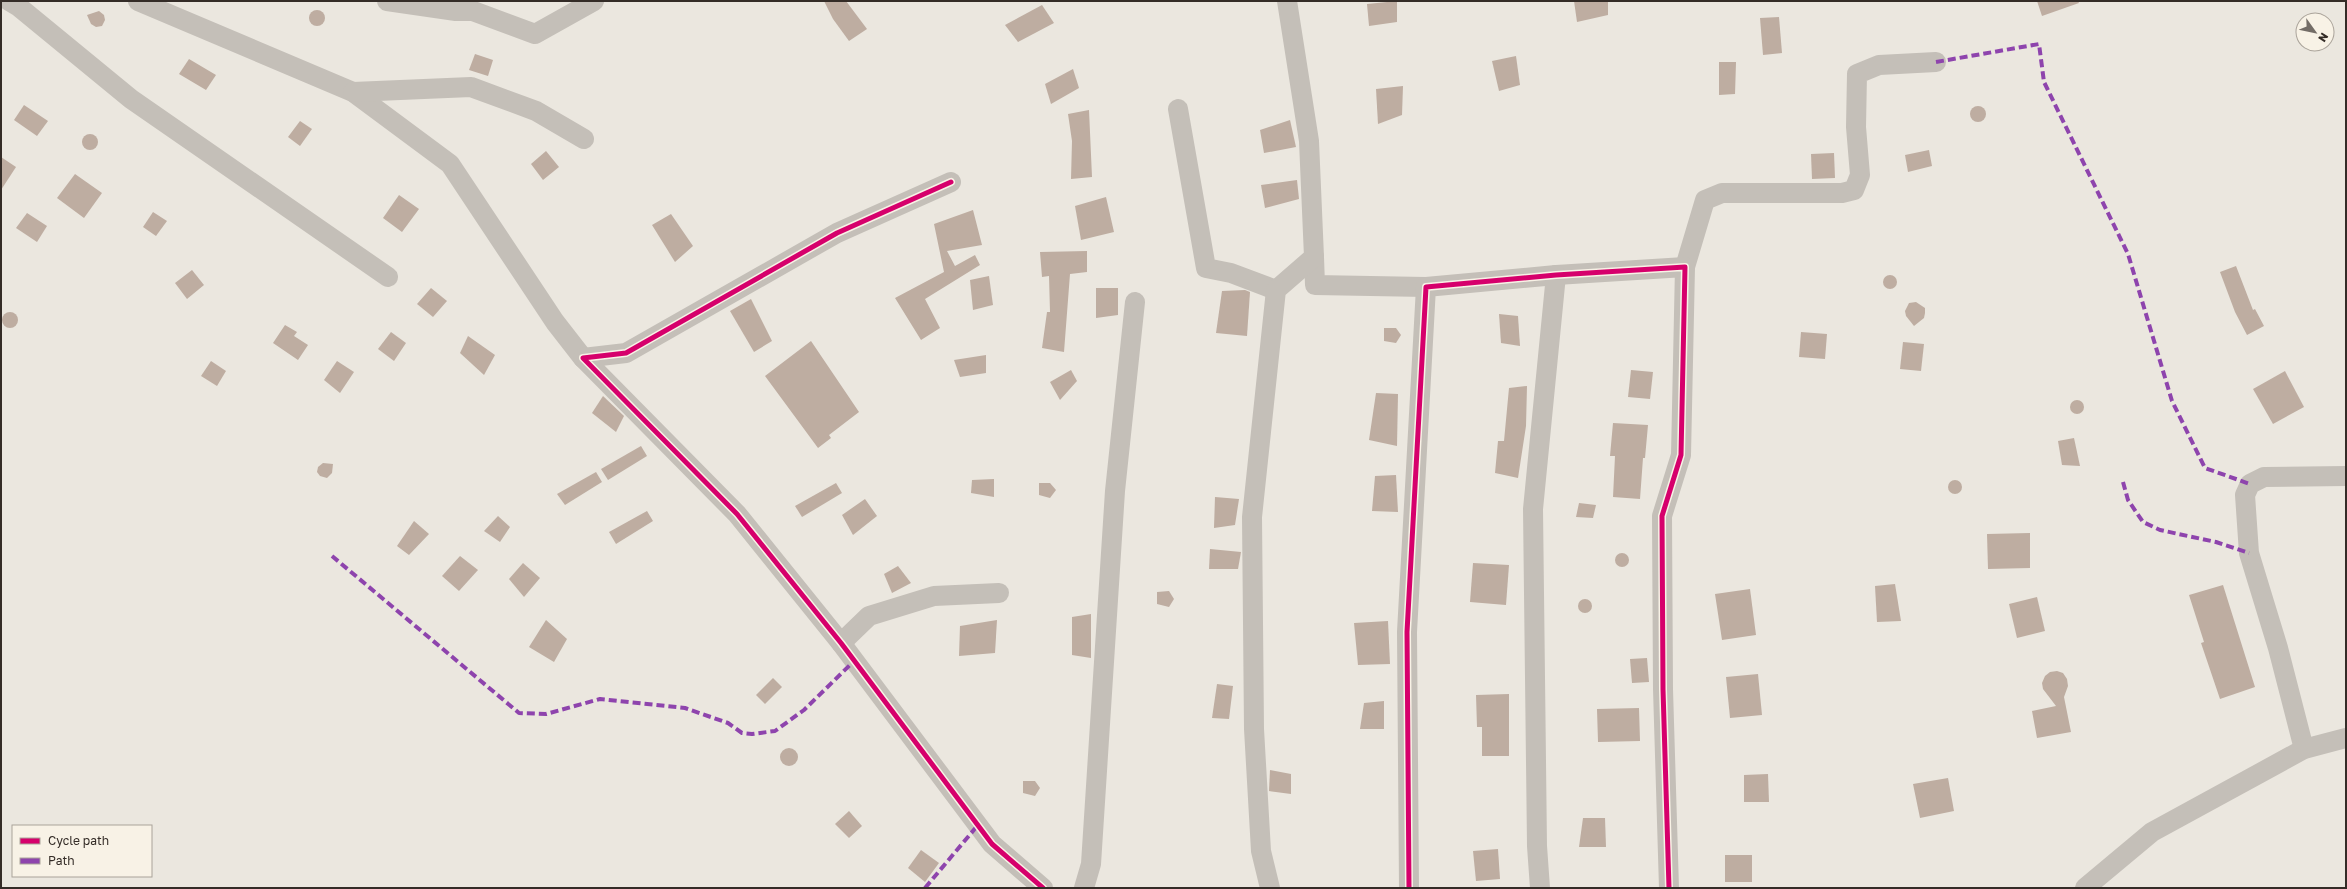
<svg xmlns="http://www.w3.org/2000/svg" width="2347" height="889" font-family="'Golos Text',sans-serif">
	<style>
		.building { fill: #beada1 }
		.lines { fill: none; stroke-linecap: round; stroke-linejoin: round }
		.minor { stroke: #c4bfb8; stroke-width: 20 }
		.quiet { stroke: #8e44ad; stroke-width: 4; stroke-dasharray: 8 4; stroke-linecap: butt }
		.cycleway-casing { stroke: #f8f2e6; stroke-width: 8 }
		.cycleway { stroke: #d6006c; stroke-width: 5 }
	</style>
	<rect width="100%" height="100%" fill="#ebe7df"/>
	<!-- building -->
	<g class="building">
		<path d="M824 1H846L867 29 849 41 833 19Z"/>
		<path d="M1397 1V22L1369 26 1367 4Z"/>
		<path d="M1574 1H1608V15L1577 22Z"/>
		<path d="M2037 1H2078L2079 3 2042 16Z"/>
		<path d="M1042 5 1054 23 1018 42 1005 25Z"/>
		<circle cx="317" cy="18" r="8"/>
		<path d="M99 11 104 15 105 20 102 26 96 27 91 24 87 15Z"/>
		<path d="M1779 17 1782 53 1763 55 1760 18Z"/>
		<path d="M475 54 493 60 488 76 469 70Z"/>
		<path d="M1516 56 1520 85 1499 91 1492 61Z"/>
		<path d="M189 59 216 75 206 90 179 74Z"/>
		<path d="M1719 62H1736L1735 94 1719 95Z"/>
		<path d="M1073 69 1079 88 1051 104 1045 84Z"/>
		<path d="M1403 86 1402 115 1378 124 1376 89Z"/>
		<path d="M24 105 48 121 37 136 14 120Z"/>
		<circle cx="1978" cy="114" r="8"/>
		<path d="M1089 110 1092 177 1071 179 1072 141 1068 114Z"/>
		<path d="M1290 120 1296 147 1264 153 1260 130Z"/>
		<path d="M300 121 312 129 300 146 288 137Z"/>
		<circle cx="90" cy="142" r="8"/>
		<path d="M1929 150 1932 166 1908 172 1905 155Z"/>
		<path d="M546 151 559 167 543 180 531 164Z"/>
		<path d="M1834 153 1835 178 1812 179 1811 154Z"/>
		<path d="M1 157 16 167 1 190Z"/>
		<path d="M75 174 102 193 84 218 57 198Z"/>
		<path d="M1297 180 1299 199 1265 208 1261 185Z"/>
		<path d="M399 195 419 209 402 232 383 218Z"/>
		<path d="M1106 197 1114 232 1081 240 1075 206Z"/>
		<path d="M973 210 982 245 947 251 955 266 975 255 980 265 925 299 940 328 921 340 895 298 944 272 934 224Z"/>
		<path d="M153 212 167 221 156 236 143 227Z"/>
		<path d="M27 213 47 226 37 242 16 228Z"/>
		<path d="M671 214 693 246 675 262 652 225Z"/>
		<path d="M1087 251V272L1070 274 1064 352 1042 348 1047 312H1050L1049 276 1042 277 1040 252Z"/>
		<path d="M2236 266 2253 310 2255 309 2264 326 2247 335 2235 312 2220 272Z"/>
		<path d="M192 270 204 285 187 299 175 283Z"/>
		<circle cx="1890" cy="282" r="7"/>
		<path d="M989 276 993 305 973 310 970 280Z"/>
		<path d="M431 288 447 301 433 317 417 304Z"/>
		<path d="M1096 288H1118V315L1096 318Z"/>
		<path d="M1245 290 1250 292 1247 336 1216 333 1222 291Z"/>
		<path d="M751 299 772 341 754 352 730 311Z"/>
		<path d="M1916 302 1925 308V313L1924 318 1914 326 1906 316 1905 311 1909 303Z"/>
		<circle cx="10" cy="320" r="8"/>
		<path d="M1499 314 1518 316 1520 346 1501 343Z"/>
		<path d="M285 325 297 332 294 336 308 345 298 360 273 343Z"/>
		<path d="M1384 328H1396L1401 335 1396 343 1384 341Z"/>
		<path d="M391 332 406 343 394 361 378 349Z"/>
		<path d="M1801 332 1827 334 1825 359 1799 357Z"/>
		<path d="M468 336 495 355 484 375 460 353Z"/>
		<path d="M811 341 859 412 829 435 831 438 818 448 765 376Z"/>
		<path d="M1903 342 1924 344 1921 371 1900 369Z"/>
		<path d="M986 355V373L960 377 954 360Z"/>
		<path d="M211 361 226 371 217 386 201 376Z"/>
		<path d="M337 361 354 372 340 393 324 380Z"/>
		<path d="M1071 370 1077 381 1060 400 1050 382Z"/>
		<path d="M1631 370 1653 372 1650 399 1628 397Z"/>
		<path d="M2285 371 2304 407 2273 424 2253 389Z"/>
		<path d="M1527 386 1526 426 1518 478 1495 473 1498 441H1504L1509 388Z"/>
		<path d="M1376 393 1398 394 1397 446 1369 440Z"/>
		<path d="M603 396 624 416 616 432 592 413Z"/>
		<circle cx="2077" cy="407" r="7"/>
		<path d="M1613 423 1648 425 1645 458H1643L1640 499 1613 497 1615 456H1610Z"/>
		<path d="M2074 438 2080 466 2062 465 2058 441Z"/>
		<path d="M641 446 647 456 608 480 601 469Z"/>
		<path d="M323 463 333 464 332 473 327 478 320 476 317 472 318 467Z"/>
		<path d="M596 472 602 482 565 505 557 494Z"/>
		<path d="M1396 475 1398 512 1372 511 1375 476Z"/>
		<path d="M994 479V497L971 493 972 480Z"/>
		<circle cx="1955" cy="487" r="7"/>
		<path d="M836 483 842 493 802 517 795 506Z"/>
		<path d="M1039 483H1050L1056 490 1050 498 1039 495Z"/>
		<path d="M1215 497 1239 499 1235 525 1214 528Z"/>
		<path d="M865 499 877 516 853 535 842 515Z"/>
		<path d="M1579 503 1596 505 1593 518 1576 517Z"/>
		<path d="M647 511 653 521 616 544 609 532Z"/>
		<path d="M498 516 510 527 500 542 484 531Z"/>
		<path d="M414 521 429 534 409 555 397 546Z"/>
		<path d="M2030 533V568L1988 569 1987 534Z"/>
		<path d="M1210 549 1241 552 1238 569H1209Z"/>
		<circle cx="1622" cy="560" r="7"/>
		<path d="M460 556 478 570 459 591 442 576Z"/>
		<path d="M523 563 540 578 524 597 509 579Z"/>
		<path d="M1473 563 1509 565 1506 605 1470 602Z"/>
		<path d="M898 566 911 583 892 593 884 574Z"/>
		<path d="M1895 584 1901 621 1877 622 1875 586Z"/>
		<path d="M2223 585 2255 687 2220 699 2201 643 2204 642 2189 595Z"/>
		<path d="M1750 589 1756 635 1722 640 1715 594Z"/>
		<path d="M1169 591 1174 599 1169 607 1157 604V592Z"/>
		<path d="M2037 597 2045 631 2017 638 2009 604Z"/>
		<circle cx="1585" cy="606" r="7"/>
		<path d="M1091 614V658L1072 655V617Z"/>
		<path d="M546 620 567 639 554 662 529 647Z"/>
		<path d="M997 620 995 653 959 656 960 626Z"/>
		<path d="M1388 621 1390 664 1358 665 1354 623Z"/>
		<path d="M1647 658 1649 682 1632 683 1630 659Z"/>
		<path d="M2057 671 2063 673 2067 679 2068 686 2064 697 2071 732 2037 738 2032 711 2056 706 2043 689 2042 683 2045 676 2050 672Z"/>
		<path d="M1758 674 1762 715 1730 718 1726 677Z"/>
		<path d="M773 678 782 687 765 704 756 695Z"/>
		<path d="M1217 684 1233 686 1229 719 1212 718Z"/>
		<path d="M1509 694V756H1482V727H1477L1476 695Z"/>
		<path d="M1384 701V729H1360L1364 703Z"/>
		<path d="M1639 708 1640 741 1598 742 1597 709Z"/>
		<circle cx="789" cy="757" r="9"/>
		<path d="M1270 770 1291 774V794L1269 791Z"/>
		<path d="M1768 774 1769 802H1744V775Z"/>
		<path d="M1948 778 1954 811 1920 818 1913 784Z"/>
		<path d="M1023 781H1035L1040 788 1035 796 1023 793Z"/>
		<path d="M849 811 862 826 849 838 835 824Z"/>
		<path d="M1583 818H1605L1606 847H1579Z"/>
		<path d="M1498 849 1500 879 1476 881 1473 851Z"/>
		<path d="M921 850 939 863 925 882 908 868Z"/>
		<rect x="1725" y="855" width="27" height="27"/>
	</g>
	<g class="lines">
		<!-- minor -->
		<g class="minor">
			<path d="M9 1 19 7 131 99 388 277"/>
			<path d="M138 1 353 92 450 164 555 322 583 358 593 365"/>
			<path d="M387 1 456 11H473L535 34 594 1"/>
			<path d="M353 92 471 87 536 111 584 139"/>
			<path d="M1178 109 1206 268 1231 273 1276 290"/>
			<path d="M951 182 837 233 626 353 583 358 737 514 841 643 992 844 1043 888"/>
			<path d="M1314 257 1315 285 1426 287"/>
			<path d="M1685 267 1705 200 1722 193H1842L1854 190 1860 175 1856 127 1857 74 1879 65 1936 62"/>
			<path d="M841 643 869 616 934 596 999 593"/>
			<path d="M2304 749 2278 648 2249 553 2245 495 2250 484 2264 477 2346 476"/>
			<path d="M1084 888 1091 864 1115 491 1135 302"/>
			<path d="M1270 888 1261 851 1254 729 1252 517 1276 290 1314 257 1309 141 1287 1"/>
			<path d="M1409 888 1407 632 1426 287 1556 275 1685 267 1681 455 1662 516 1663 689 1669 888"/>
			<path d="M1540 888 1537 846 1533 509 1556 275"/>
			<path d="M2085 888 2152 832 2304 749 2346 738"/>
		</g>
		<!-- quiet -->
		<g class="quiet">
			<path d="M1936 62 2039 44 2044 82 2128 254 2172 401 2205 468 2250 484"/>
			<path d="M2123 482 2128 500 2143 522 2160 530 2216 542 2249 553"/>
			<path d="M332 556 519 713 546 714 600 699 685 708 728 723 742 733 752 734 775 731 804 710 854 661"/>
			<path d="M925 888 978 825"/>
		</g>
		<!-- cycleway casing -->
		<g class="cycleway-casing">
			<g id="cycleway">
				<path d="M951 182 837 233 626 353 583 358 737 514 841 643 992 844 1043 888"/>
				<path d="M1409 888 1407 632 1426 287 1556 275 1685 267 1681 455 1662 516 1663 689 1669 888"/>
			</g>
		</g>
		<!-- cycleway -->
		<use href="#cycleway" class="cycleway"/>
	</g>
	<!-- border -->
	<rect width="2347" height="889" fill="none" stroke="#342c27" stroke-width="4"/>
	<!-- legend -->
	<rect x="12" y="825" width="140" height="52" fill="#f8f2e6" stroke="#aaa39a"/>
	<rect x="20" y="838" width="20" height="6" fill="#d6006c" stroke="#aaa39a"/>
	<text x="48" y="845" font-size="12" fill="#342c27">Cycle path</text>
	<rect x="20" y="858" width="20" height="6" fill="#8e44ad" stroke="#aaa39a"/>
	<text x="48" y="865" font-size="12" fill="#342c27">Path</text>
	<!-- north arrow -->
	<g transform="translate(2315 32) rotate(123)"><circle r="19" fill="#f8f2e6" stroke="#aaa39a"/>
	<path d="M0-3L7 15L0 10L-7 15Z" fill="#746d67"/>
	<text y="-6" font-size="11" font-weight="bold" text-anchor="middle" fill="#342c27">N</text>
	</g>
</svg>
